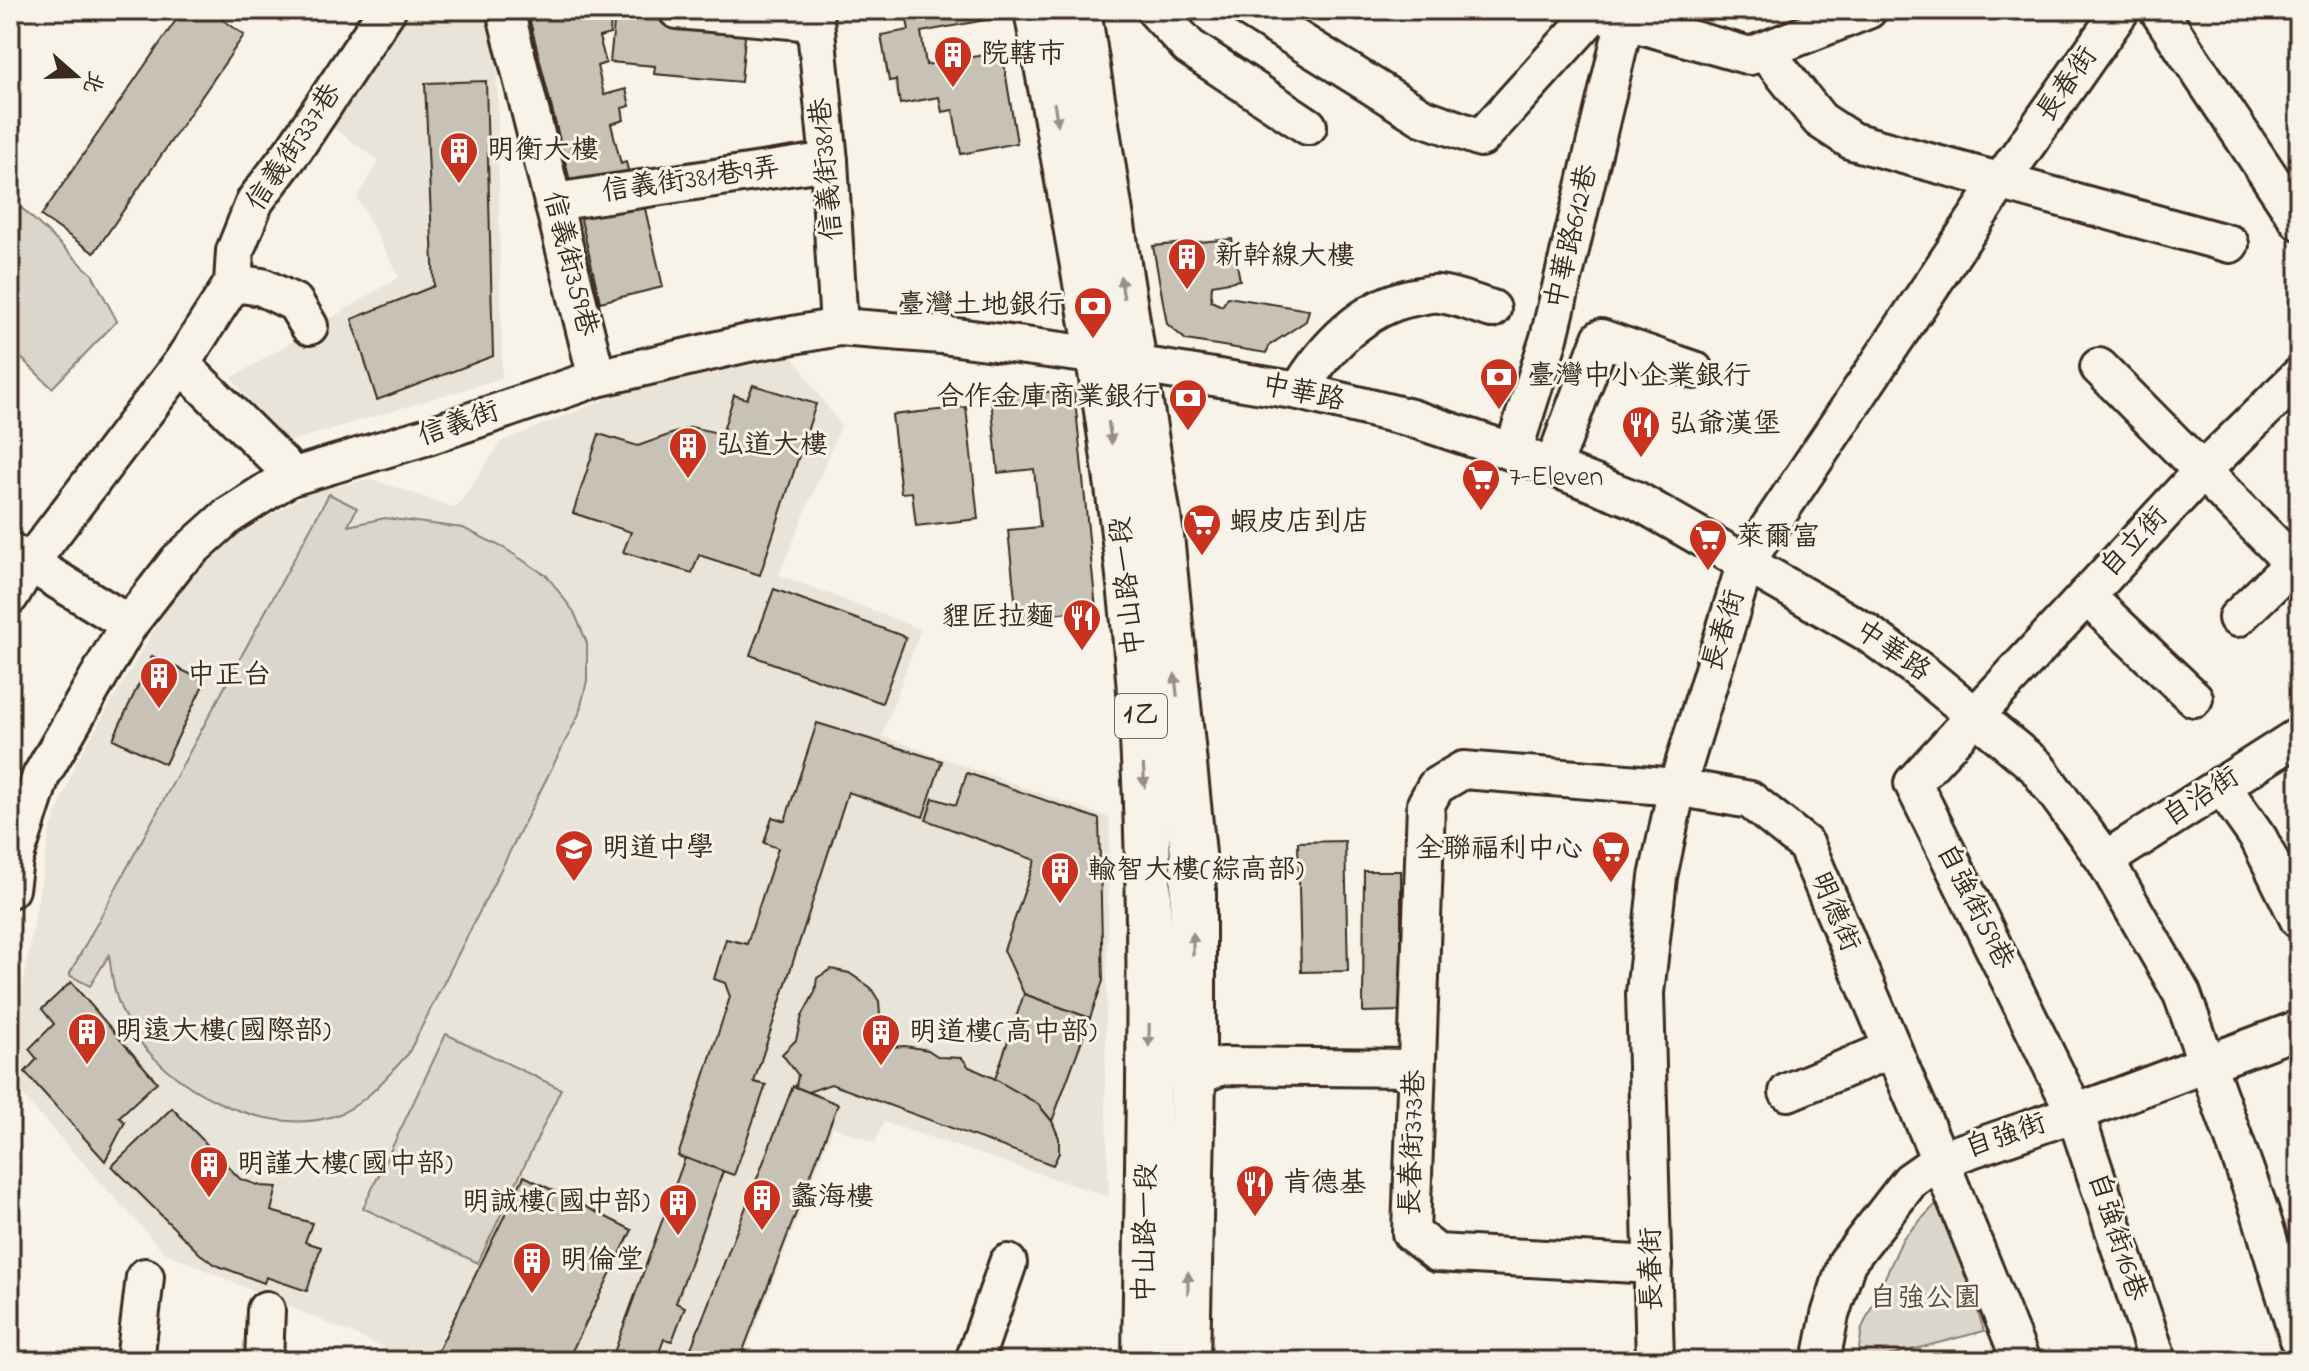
<svg xmlns="http://www.w3.org/2000/svg" width="2309" height="1371" font-family="'Indie Flower','LXGW WenKai TC',sans-serif">
	<style>
		.built { fill: #e9e4d9 }
		.green { fill: #dbd6cb; stroke: #8b8074; stroke-width: 2 }
		.building { fill: #c8c1b6; stroke: #3b2a1e; stroke-width: 2 }
		.lines { fill: none; stroke-linecap: round; stroke-linejoin: round }
		.minor-casing { stroke: #3b2a1e; stroke-width: 42 }
		.major-casing { stroke: #3b2a1e; stroke-width: 50 }
		.minor { stroke: #f7f3e8; stroke-width: 36 }
		.major { stroke: #f7f3e8; stroke-width: 44 }
		.oneway { fill: #998e83 }
		.labels { text-anchor: middle; dominant-baseline: central; stroke-width: 6; stroke-linejoin: round; paint-order: stroke }
		.shield { fill: #f7f3e8; stroke: #73665b; stroke-width: 2 }
		.shield-label { font-size: 26px; font-weight: bold; fill: #3b2a1e }
		.poi-label { font-size: 28px; fill: #3b2a1e; stroke: #f7f3e8; text-anchor: start }
		.street-label { font-size: 28px; fill: #3b2a1e; stroke: #f7f3e8 }
		.park-label { font-size: 28px; fill: #5b4c41; stroke: #f7f3e8 }
	</style>
	<rect width="100%" height="100%" fill="#f7f3e8"/>
	<filter id="ink" filterUnits="userSpaceOnUse"><feTurbulence type="fractalNoise" baseFrequency=".0125" numOctaves="2"/><feDisplacementMap in="SourceGraphic" scale="16" xChannelSelector="R" yChannelSelector="G"/><feConvolveMatrix kernelMatrix="1 2 1 2 8 2 1 2 1" color-interpolation-filters="sRGB"/></filter>
	<g filter="url(#ink)">
		<!-- built -->
		<g class="built">
			<path d="M398 10H496L502 378 282 444 232 378 399 277 357 197 379 161 327 123Z"/>
			<path d="M792 356 841 426 779 575 921 629 882 736 1110 818 1105 1078 1109 1197 884 1122 875 1143 833 1127 742 1361H397L396 1353 164 1252 10 1082V1057L50 831 76 762 195 561 310 492 371 479 456 508 502 441 619 394Z"/>
		</g>
		<!-- green -->
		<g class="green">
			<path d="M11 198 92 274 117 321 52 388 10 347Z"/>
			<path d="M329 494 357 508 348 526 385 518 463 528 504 548 547 576 574 612 587 643V681L579 714 408 1054C387 1076 365 1106 334 1116 265 1139 162 1086 129 1025 114 998 113 983 109 955L90 986 69 975Z"/>
			<path d="M446 1034 561 1089 478 1263 363 1208Z"/>
			<path d="M1942 1198 1984 1331 1869 1361H1857L1862 1328 1903 1238Z"/>
		</g>
		<!-- building -->
		<g class="building">
			<path d="M183 10H209L244 35 94 253 41 216Z"/>
			<path d="M570 10H592L593 15 604 12 611 15 610 34 599 37 606 63 597 66 604 95 626 89 630 106 622 108 624 120 611 124 621 164 626 162 630 178 573 193 530 21Z"/>
			<path d="M905 10H994L996 18 921 32 926 65 1002 52 1017 143 961 154 953 110 942 112 939 97 900 104 896 80 889 81 881 35 909 30Z"/>
			<path d="M615 14 746 25 741 82 654 74 655 66 610 62Z"/>
			<path d="M486 81 493 356 377 400 352 319 434 286 425 83Z"/>
			<path d="M643 200 663 287 600 302 580 215Z"/>
			<path d="M1232 239 1240 280 1212 285 1211 301 1222 306 1228 297 1309 310 1306 321 1270 345 1266 353 1186 340 1167 324 1153 246Z"/>
			<path d="M753 385 816 404 760 575 699 555 692 573 623 552 631 532 573 513 599 434 638 446 691 427 722 434 734 395 747 399Z"/>
			<path d="M1074 389 1096 609 1017 618 1008 530 1040 527 1034 469 998 473 991 398Z"/>
			<path d="M966 407 978 519 916 526 912 492 901 493 892 415Z"/>
			<path d="M774 589 906 637 882 703 750 655Z"/>
			<path d="M152 656 205 681 165 764 113 739Z"/>
			<path d="M817 723 942 761 923 817 848 792 754 1082 766 1085 734 1175 678 1156 730 997 725 983 714 979 726 939 747 944 778 848 764 843 772 817 785 821Z"/>
			<path d="M967 773 1099 819 1103 981 1090 1018 1024 994 1004 950 1035 860 926 820 933 798 956 805Z"/>
			<path d="M1345 841 1348 971 1301 972 1298 842Z"/>
			<path d="M1364 871H1401V1011L1363 1012Z"/>
			<path d="M831 969 849 973 870 987 879 1001 880 1016 877 1041 892 1047 905 1046 928 1050 939 1057 962 1058 969 1067 1011 1086 1038 1104 1052 1121 1059 1138V1153L1053 1165 831 1084 808 1092 796 1087 798 1075 782 1054 796 1040 802 1016 815 992 817 978Z"/>
			<path d="M71 982 157 1082 119 1117 125 1122 105 1161 25 1072 37 1059 29 1049 54 1024 42 1009Z"/>
			<path d="M1024 994 1090 1018 1052 1121 1038 1104 995 1079Z"/>
			<path d="M793 1086 838 1104 739 1361H686Z"/>
			<path d="M172 1108 240 1179 261 1186 277 1187 271 1211 312 1223 305 1242 321 1247 307 1291 266 1277 264 1283 216 1265 200 1254 112 1166Z"/>
			<path d="M685 1158 723 1171 676 1303 685 1307 672 1341 664 1339 656 1361H611Z"/>
			<path d="M524 1176 632 1230 567 1361H433Z"/>
		</g>
		<g class="lines">
			<!-- minor casing -->
			<g class="minor-casing">
				<g id="minor">
					<path d="M505 10 597 378"/>
					<path d="M677 10 814 22"/>
					<path d="M814 10 829 161 839 327"/>
					<path d="M1155 10 1189 47 1308 126"/>
					<path d="M1250 10 1422 117 1481 138 1595 12 1750 56 1868 10"/>
					<path d="M2158 10 2299 221"/>
					<path d="M1765 51 1820 120 1852 141 2230 244"/>
					<path d="M554 202 829 161"/>
					<path d="M233 283 262 287 295 303 309 326"/>
					<path d="M2099 367 2299 569"/>
					<path d="M1299 391C1324 348 1364 306 1414 297 1422 296 1431 293 1439 294 1456 296 1475 304 1492 309"/>
					<path d="M1513 452 1549 338 1625 19"/>
					<path d="M1553 467 1601 338 1694 370"/>
					<path d="M288 478 283 465 181 364 233 283 235 251 255 201 295 148 387 10"/>
					<path d="M10 551 129 624"/>
					<path d="M10 596 29 564 181 364"/>
					<path d="M2086 596 2194 698"/>
					<path d="M2237 618 2293 564"/>
					<path d="M2221 785 2259 839 2299 920"/>
					<path d="M2105 860 2299 736"/>
					<path d="M10 889 14 860 41 776 129 624 178 561 228 516 288 478 428 436 597 378 748 343 839 327 942 335 1100 356 1133 364 1299 391 1411 418 1513 452 1636 500 1866 632 1923 673 2036 766 2105 860 2182 994 2260 1212 2299 1340"/>
					<path d="M1193 1078 1222 1066 1416 1068"/>
					<path d="M1788 1092 1892 1049"/>
					<path d="M1653 1265 1437 1253 1411 1233 1426 804 1436 786 1463 770 1677 787 1750 800 1806 845 1940 1160 2021 1361"/>
					<path d="M135 1361 145 1277"/>
					<path d="M264 1361 266 1310"/>
					<path d="M974 1361 1008 1263"/>
					<path d="M1655 1361 1645 993 1658 877 1677 787 1746 562 2001 181 2121 10"/>
					<path d="M1821 1361 1830 1315 1847 1262 1910 1181 1940 1160 2075 1113 2299 1029"/>
					<path d="M2158 1361 2075 1113 1913 783 2202 471 2299 376"/>
				</g>
			</g>
			<!-- major casing -->
			<g class="major-casing">
				<g id="major">
					<path d="M1037 10C1077 232 1121 453 1139 678 1156 905 1148 1133 1145 1361"/>
					<path d="M1078 10 1161 536 1193 854V1078L1187 1361"/>
				</g>
			</g>
			<!-- minor -->
			<use href="#minor" class="minor"/>
			<!-- major -->
			<use href="#major" class="major"/>
		</g>
		<!-- one-way arrows -->
		<defs><path id="oneway-solid" d="M-6-.8H1V-3.2L6.5 0L1 3.2V.8H-6Z" transform="scale(2)"/></defs>
		<g class="oneway">
			<use href="#oneway-solid" transform="translate(1056 114) rotate(80)"/>
			<use href="#oneway-solid" transform="translate(1122 287) rotate(-99)"/>
			<use href="#oneway-solid" transform="translate(1110 433) rotate(82)"/>
			<use href="#oneway-solid" transform="translate(1176 685) rotate(-96)"/>
			<use href="#oneway-solid" transform="translate(1144 776) rotate(87)"/>
			<use href="#oneway-solid" transform="translate(1193 944) rotate(-90)"/>
			<use href="#oneway-solid" transform="translate(1149 1035) rotate(91)"/>
			<use href="#oneway-solid" transform="translate(1188 1283) rotate(-89)"/>
		</g>
	</g>
	<!-- icons -->
	<defs>
		<g id="building-pin" transform="scale(2)"><path d="M0 17L-7.5 6A9.5 9.5 0 1 1 7.5 6Z" fill="#c8321e" stroke="#f7f3e8"/><path d="M-4-6H4V6H1V3H-1V6H-4ZM-2.5-4.3h1.7v1.8h-1.7ZM.8-4.3h1.7v1.8H.8ZM-2.5-1h1.7V.8h-1.7ZM.8-1h1.7V.8H.8Z" fill="#fff"/></g>
		<g id="bank-pin" transform="scale(2)"><path d="M0 17L-7.5 6A9.5 9.5 0 1 1 7.5 6Z" fill="#c8321e" stroke="#f7f3e8"/><path d="M-6-4H6V4H-6ZM0-2.3a2.3 2.3 0 1 0 0 4.6a2.3 2.3 0 1 0 0-4.6Z" fill="#fff"/></g>
		<g id="restaurant-pin" transform="scale(2)"><path d="M0 17L-7.5 6A9.5 9.5 0 1 1 7.5 6Z" fill="#c8321e" stroke="#f7f3e8"/><path d="M-5-6h1v4h1v-4h1v4h1v-4h1v5L-1.5 .5V6h-2V.5L-5-1ZM5-6V6H3V1.5H1.5Q1.5-4 5-6Z" fill="#fff"/></g>
		<g id="supermarket-pin" transform="scale(2)"><path d="M0 17L-7.5 6A9.5 9.5 0 1 1 7.5 6Z" fill="#c8321e" stroke="#f7f3e8"/><path d="M-6-5.5h2.5l.6 2H6L4.5 2H-2.5L-4.4-4H-6ZM-1.5 3.2a1.3 1.3 0 1 0 .1 0ZM3 3.2a1.3 1.3 0 1 0 .1 0Z" fill="#fff"/></g>
		<g id="school-pin" transform="scale(2)"><path d="M0 17L-7.5 6A9.5 9.5 0 1 1 7.5 6Z" fill="#c8321e" stroke="#f7f3e8"/><path d="M0-5L7-2L0 1L-7-2ZM-4 1L0 2.5L4 1V4Q0 6-4 4Z" fill="#fff"/></g>
	</defs>
	<g fill-rule="evenodd">
		<use href="#building-pin" x="953" y="55"/>
		<use href="#building-pin" x="459" y="151"/>
		<use href="#building-pin" x="1187" y="257"/>
		<use href="#bank-pin" x="1093" y="306"/>
		<use href="#bank-pin" x="1499" y="377"/>
		<use href="#bank-pin" x="1188" y="398"/>
		<use href="#restaurant-pin" x="1641" y="425"/>
		<use href="#building-pin" x="688" y="446"/>
		<use href="#supermarket-pin" x="1481" y="478"/>
		<use href="#supermarket-pin" x="1202" y="523"/>
		<use href="#supermarket-pin" x="1708" y="538"/>
		<use href="#restaurant-pin" x="1082" y="618"/>
		<use href="#building-pin" x="159" y="676"/>
		<use href="#school-pin" x="574" y="849"/>
		<use href="#supermarket-pin" x="1611" y="850"/>
		<use href="#building-pin" x="1060" y="871"/>
		<use href="#building-pin" x="87" y="1032"/>
		<use href="#building-pin" x="881" y="1033"/>
		<use href="#building-pin" x="209" y="1165"/>
		<use href="#restaurant-pin" x="1255" y="1184"/>
		<use href="#building-pin" x="762" y="1198"/>
		<use href="#building-pin" x="678" y="1203"/>
		<use href="#building-pin" x="532" y="1261"/>
	</g>
	<g class="labels">
		<!-- shield labels -->
		<rect class="shield" x="1115" y="694" width="52" height="44" rx="6"/>
		<g class="shield-label">
			<text x="1141" y="716">1乙</text>
		</g>
		<!-- poi labels -->
		<g class="poi-label">
			<text x="981" y="55">院轄市</text>
			<text x="487" y="151">明衡大樓</text>
			<text x="1215" y="257">新幹線大樓</text>
			<text x="1065" y="306" text-anchor="end">臺灣土地銀行</text>
			<text x="1527" y="377">臺灣中小企業銀行</text>
			<text x="1160" y="398" text-anchor="end">合作金庫商業銀行</text>
			<text x="1669" y="425">弘爺漢堡</text>
			<text x="716" y="446">弘道大樓</text>
			<text x="1509" y="478">7-Eleven</text>
			<text x="1230" y="523">蝦皮店到店</text>
			<text x="1736" y="538">萊爾富</text>
			<text x="1054" y="618" text-anchor="end">貍匠拉麵</text>
			<text x="187" y="676">中正台</text>
			<text x="602" y="849">明道中學</text>
			<text x="1583" y="850" text-anchor="end">全聯福利中心</text>
			<text x="1088" y="871">輸智大樓(綜高部)</text>
			<text x="115" y="1032">明遠大樓(國際部)</text>
			<text x="909" y="1033">明道樓(高中部)</text>
			<text x="237" y="1165">明謹大樓(國中部)</text>
			<text x="1283" y="1184">肯德基</text>
			<text x="790" y="1198">蠡海樓</text>
			<text x="650" y="1203" text-anchor="end">明誠樓(國中部)</text>
			<text x="560" y="1261">明倫堂</text>
		</g>
		<!-- street labels -->
		<g class="street-label">
			<text transform="translate(2068 85) rotate(-55)">長春街</text>
			<text transform="translate(295 148) rotate(-56)">信義街337巷</text>
			<text transform="translate(828 169) rotate(-95)">信義街381巷</text>
			<text transform="translate(691 181) rotate(-8)">信義街381巷9弄</text>
			<text transform="translate(1573 237) rotate(-77)">中華路612巷</text>
			<text transform="translate(569 264) rotate(76)">信義街359巷</text>
			<text transform="translate(1303 394) rotate(12)">中華路</text>
			<text transform="translate(459 425) rotate(-19)">信義街</text>
			<text transform="translate(2135 543) rotate(-47)">自立街</text>
			<text transform="translate(1129 586) rotate(-96)">中山路一段</text>
			<text transform="translate(1725 631) rotate(-73)">長春街</text>
			<text transform="translate(1892 652) rotate(35)">中華路</text>
			<text transform="translate(2202 798) rotate(-33)">自治街</text>
			<text transform="translate(1974 907) rotate(63)">自強街59巷</text>
			<text transform="translate(1834 912) rotate(67)">明德街</text>
			<text transform="translate(2006 1137) rotate(-19)">自強街</text>
			<text transform="translate(1414 1143) rotate(-88)">長春街373巷</text>
			<text transform="translate(1147 1233) rotate(-89)">中山路一段</text>
			<text transform="translate(2116 1237) rotate(72)">自強街16巷</text>
			<text transform="translate(1653 1269) rotate(-91)">長春街</text>
		</g>
		<!-- park labels -->
		<g class="park-label">
			<text x="1925" y="1299">自強公園</text>
		</g>
	</g>
	<!-- margin -->
	<rect width="2309" height="1371" fill="none" stroke="#f7f3e8" stroke-width="40"/>
	<rect x="20" y="20" width="2269" height="1331" fill="none" stroke="#3b2a1e" stroke-width="3" filter="url(#ink)"/>
	<!-- north arrow -->
	<g transform="translate(76 76) rotate(110)" stroke="#f7f3e8" stroke-width="6" paint-order="stroke">
	<path d="M0-6L14 30L0 20L-14 30Z" fill="#3b2a1e"/>
	<text y="-12" font-size="22" font-weight="bold" text-anchor="middle" fill="#3b2a1e">北</text>
	</g>
</svg>
